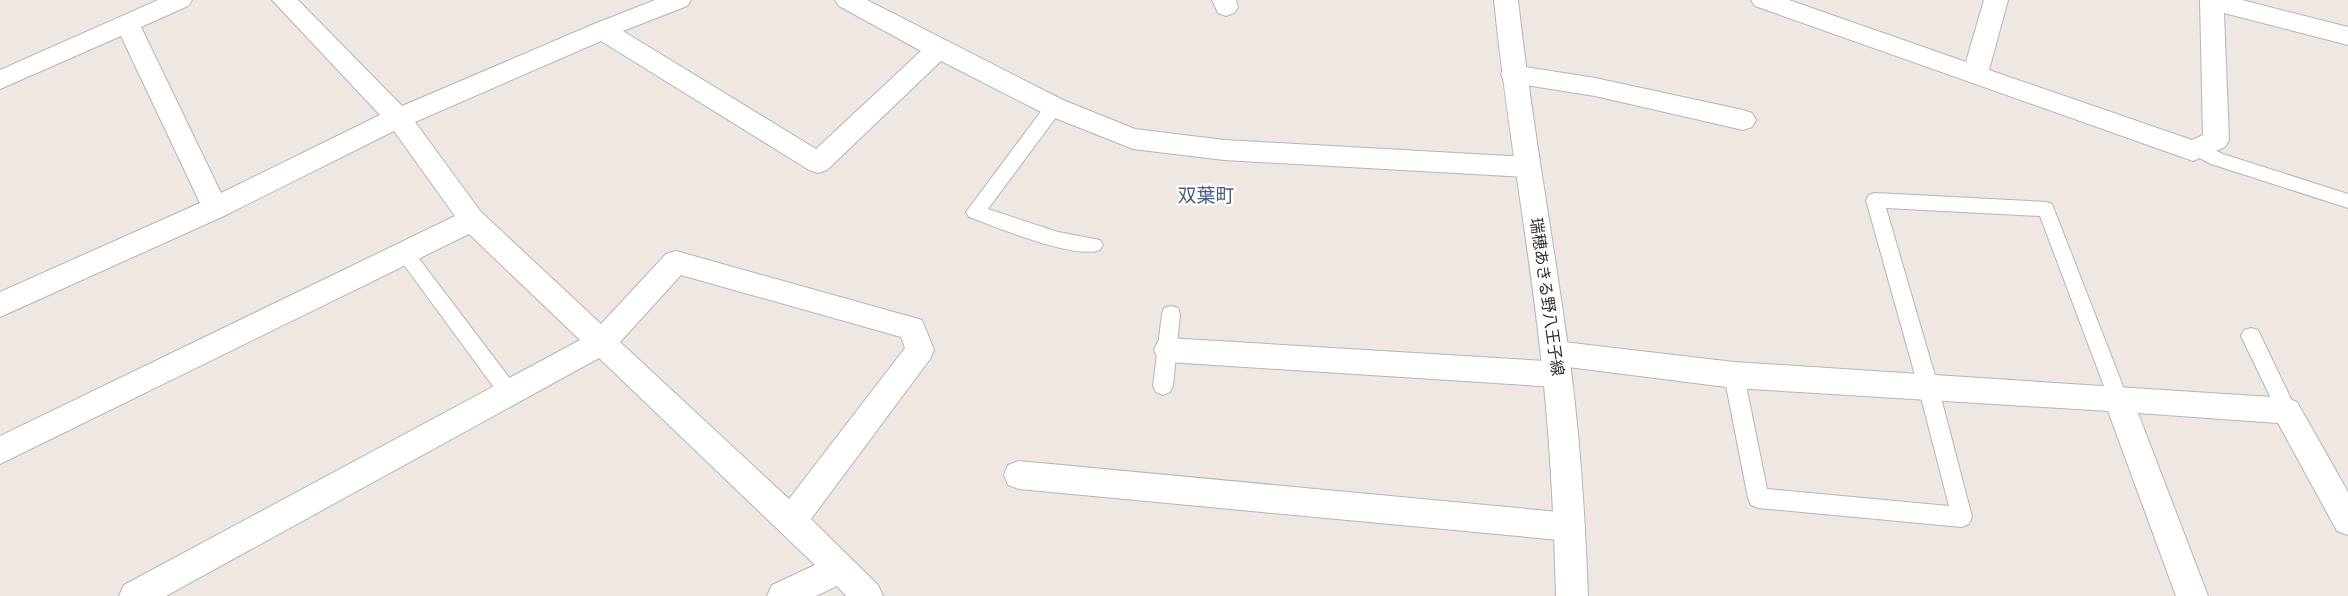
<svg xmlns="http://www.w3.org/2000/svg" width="2348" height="596" font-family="'Sofia Sans Condensed','Noto Sans JP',sans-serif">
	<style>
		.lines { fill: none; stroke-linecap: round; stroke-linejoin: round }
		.service-casing { stroke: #b1b5be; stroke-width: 2 }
		.minor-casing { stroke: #b1b5be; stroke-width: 2 }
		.secondary-casing { stroke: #b1b5be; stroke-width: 2 }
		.service { fill: #fff; fill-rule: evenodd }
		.minor { fill: #fff; fill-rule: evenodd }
		.secondary { fill: #fff; fill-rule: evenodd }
		.labels { text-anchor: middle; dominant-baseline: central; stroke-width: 4.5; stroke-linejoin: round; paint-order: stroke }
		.street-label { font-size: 16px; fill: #2e2e2e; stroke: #fff }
		.quarter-label { font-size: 19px; fill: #4c5d80; stroke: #fff }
	</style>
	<rect width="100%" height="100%" fill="#efe7e1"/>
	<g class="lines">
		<!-- service casing -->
		<g class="service-casing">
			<g id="service">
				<path d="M1054 100 1060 102 1063 107 1060 112 988 209 1058 232 1100 240 1103 245 1100 250C1074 260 997 227 969 217L966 212 1048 102Z"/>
				<path d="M2198 142 2223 154 2348 194V208L2211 164 2192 154 2189 149 2192 144Z"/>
				<path d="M1875 193 2046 202 2052 204 2128 399 2125 405 2118 408 2111 405 2040 216 1886 208 1938 386 1972 517 1969 524 1962 527 1758 508 1751 505 1748 498 1724 375 1727 369 1734 366 1741 369 1744 375 1767 489 1949 506 1918 386 1866 200 1869 195Z"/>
				<path d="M405 245 411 248 517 388 520 394 517 400 510 403 503 400 399 258 396 253 399 248Z"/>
				<path d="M1171 306 1178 308 1180 314 1173 386 1170 392 1163 395 1156 392 1153 386 1162 314 1164 308Z"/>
				<path d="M2251 328 2258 330 2294 405 2297 411 2294 417 2287 420 2280 417 2241 336 2244 330Z"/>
			</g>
		</g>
		<!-- minor casing -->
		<g class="minor-casing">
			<g id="minor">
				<path d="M158 0H192L188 6 141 27 221 193 380 115 272 0H298L402 106 594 24 655 0H691L687 6 623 31 816 149 921 51 839 6 835 0H867L1063 100 1135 129 1224 140 1527 157 1536 160 1540 167 1536 174 1527 177 1224 160 1133 149 1045 114 941 61 827 170 818 173 809 170 601 41 415 122 481 212 601 324 666 254 676 251 922 320 934 350 930 359 811 519 878 585 883 596H846L837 586 816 596H767L772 585 815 565 599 358 166 596H119L124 585 580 340 469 234 0 464V436L455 216 394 131 224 216 0 317V292L200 203 121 36 0 89V70ZM681 275 901 337 905 348 789 499 620 342Z"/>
				<path d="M1212 0H1236L1238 7 1234 13 1226 16 1218 13Z"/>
				<path d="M1751 0H1789L1966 62 1984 0H2008L1989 70 2192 140 2203 135 2200 0H2242L2348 27V45L2224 13 2229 140 2225 147 2193 161 1755 6Z"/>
				<path d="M1513 65 1595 78 1743 110 1752 113 1756 120 1752 127 1743 130 1595 96 1513 83 1504 81 1501 74 1504 67Z"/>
				<path d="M1168 338 1545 361 1541 353 1545 344 1555 341 1734 362 2287 398 2297 402 2348 492V535L2337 531 2278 423 2138 413 2208 596H2176L2108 411 1734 388 1568 367 1571 374 1567 383 1557 387 1168 362 1158 359 1154 350 1158 341Z"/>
				<path d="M1019 461 1570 513 1581 517 1585 527 1581 537 1570 541 1019 489 1008 485 1004 475 1008 465Z"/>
			</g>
		</g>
		<!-- secondary casing -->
		<g class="secondary-casing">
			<path id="secondary" d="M1494 0H1518C1531 119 1553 236 1569 355 1580 435 1585 515 1588 596H1556C1554 516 1550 437 1541 357 1528 238 1506 120 1494 0Z"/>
		</g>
		<!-- service -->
		<use href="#service" class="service"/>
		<!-- minor -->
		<use href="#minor" class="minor"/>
		<!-- secondary -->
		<use href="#secondary" class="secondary"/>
	</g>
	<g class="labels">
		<!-- street labels -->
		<g class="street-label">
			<text transform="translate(1546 297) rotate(82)">瑞穂あきる野八王子線</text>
		</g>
		<!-- quarter labels -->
		<g class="quarter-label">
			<text x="1206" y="196">双葉町</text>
		</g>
	</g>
</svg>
